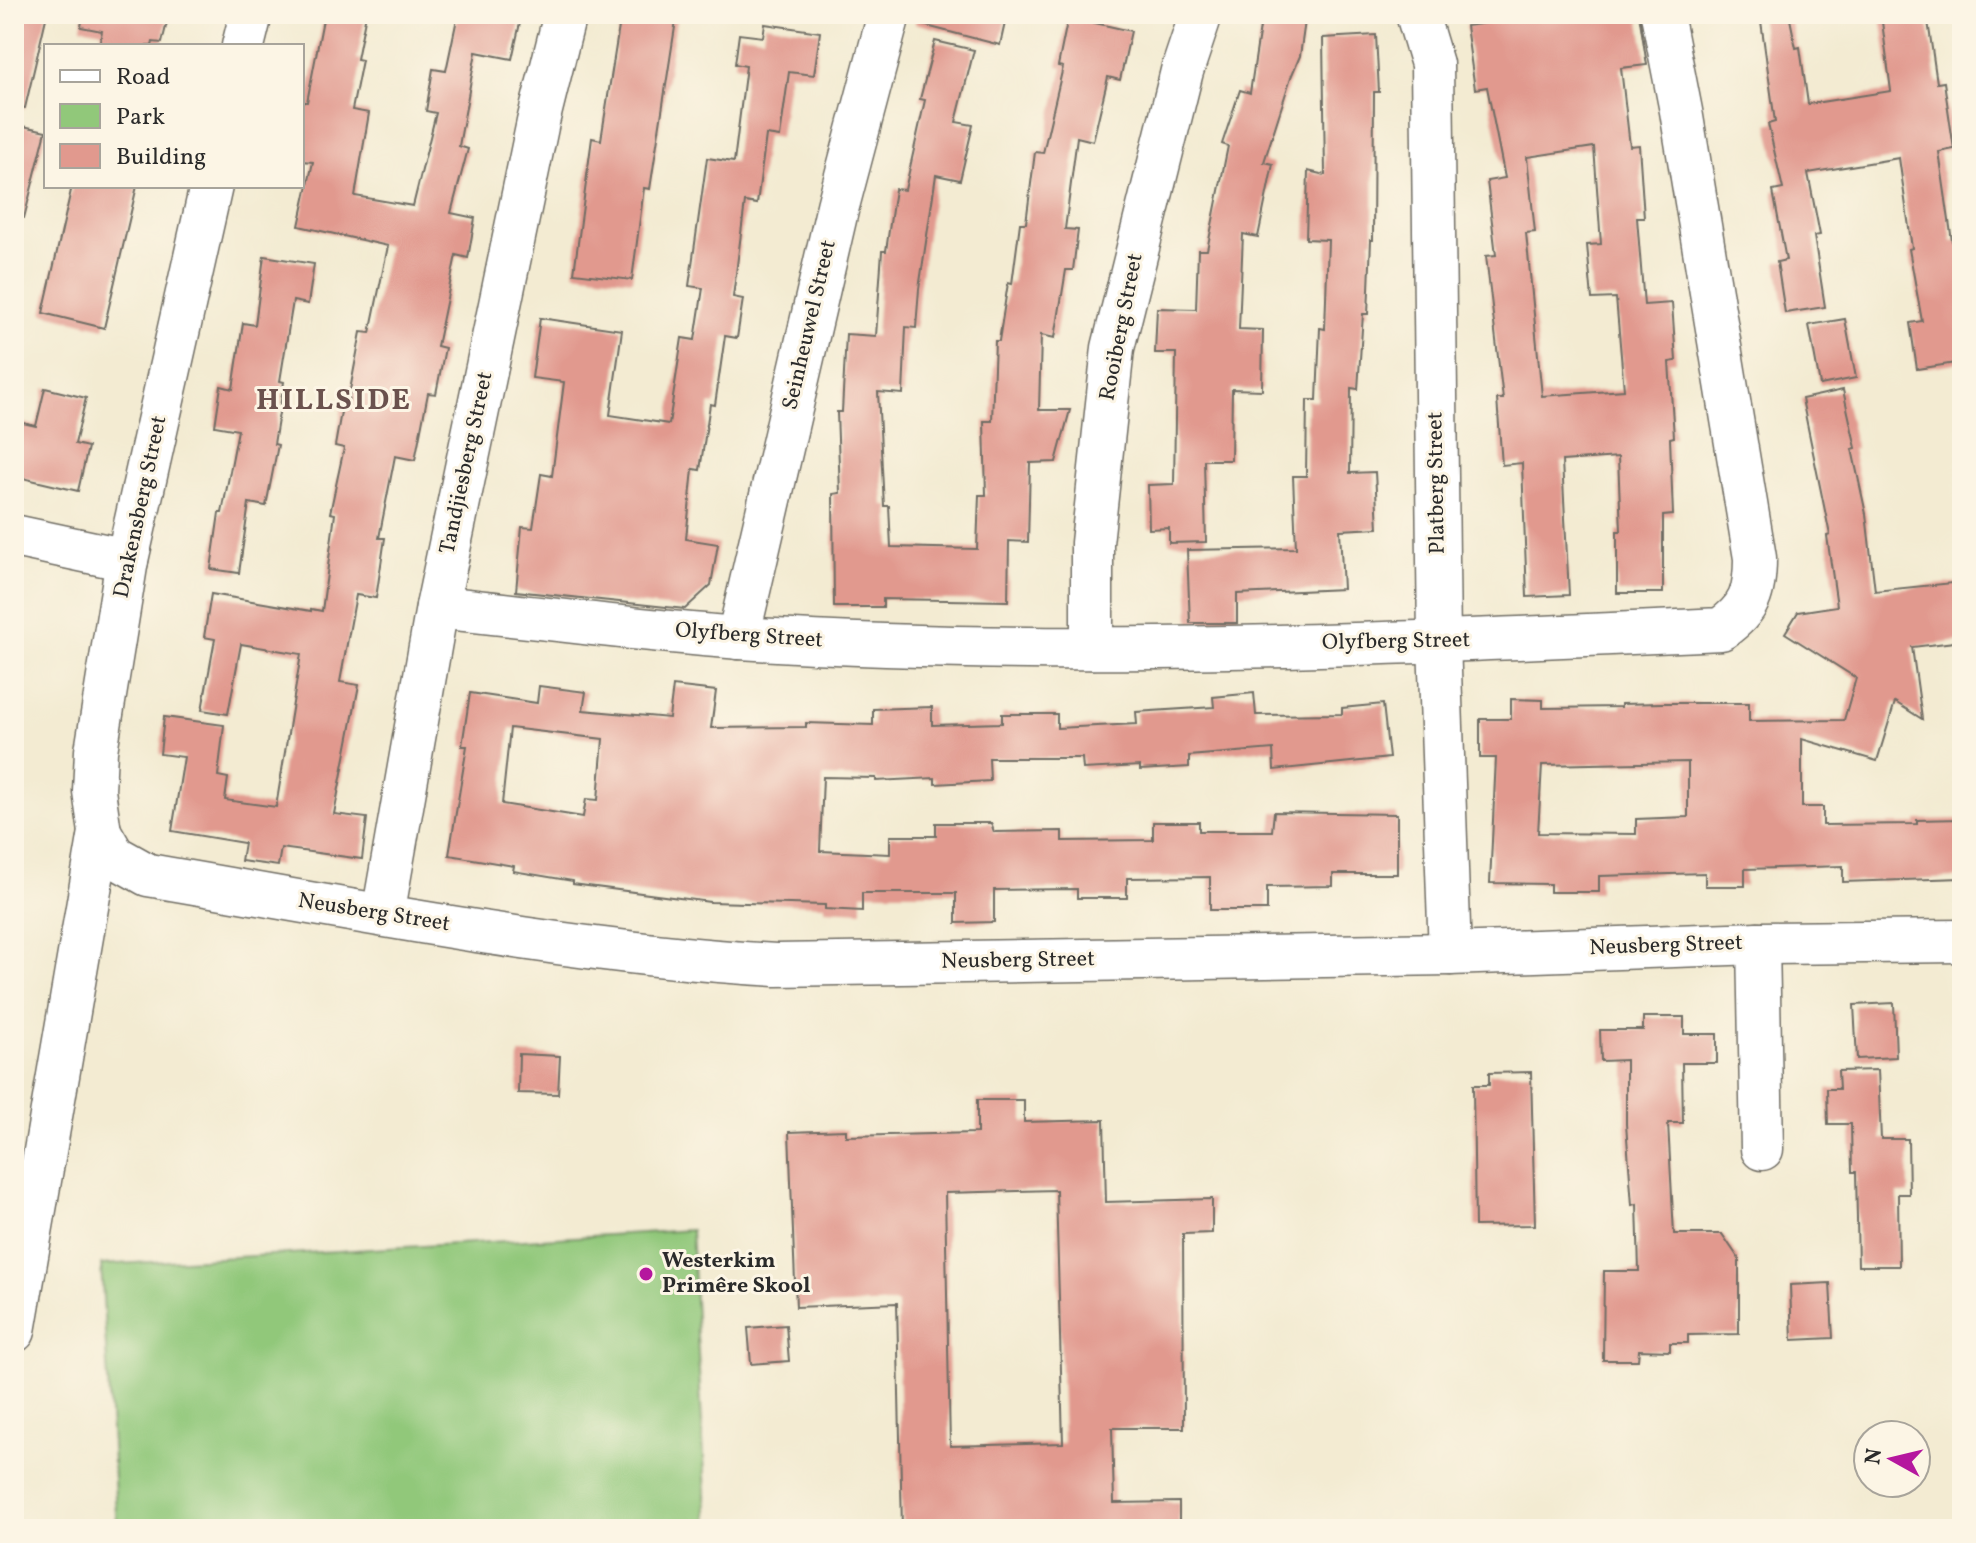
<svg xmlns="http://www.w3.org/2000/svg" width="1976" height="1543" font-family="Vollkorn,serif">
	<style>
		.green { fill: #91c87a; stroke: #5e7a52; stroke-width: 2 }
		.building { fill: #e1998e; fill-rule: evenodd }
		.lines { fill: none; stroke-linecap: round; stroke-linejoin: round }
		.minor-casing { stroke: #716e65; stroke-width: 45 }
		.minor { stroke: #fff; stroke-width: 42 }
		.poi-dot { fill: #b5179e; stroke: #fcf5e5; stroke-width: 3 }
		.labels { text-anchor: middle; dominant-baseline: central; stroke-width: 6; stroke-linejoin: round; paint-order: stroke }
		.street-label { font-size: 22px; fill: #2b2b2b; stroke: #fcf5e5 }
		.poi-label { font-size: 22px; font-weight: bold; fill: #2b2b2b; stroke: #fcf5e5; text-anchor: start }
		.district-label { font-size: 30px; font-weight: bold; letter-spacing: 2px; fill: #6b524e; stroke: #fcf5e5 }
	</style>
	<rect width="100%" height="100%" fill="#fcf5e5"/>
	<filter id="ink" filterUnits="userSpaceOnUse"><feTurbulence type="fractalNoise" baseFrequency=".0125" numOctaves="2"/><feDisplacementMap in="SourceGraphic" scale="16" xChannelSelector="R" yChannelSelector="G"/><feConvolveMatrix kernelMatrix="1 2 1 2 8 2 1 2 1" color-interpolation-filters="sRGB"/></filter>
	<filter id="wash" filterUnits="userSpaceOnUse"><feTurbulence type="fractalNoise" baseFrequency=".006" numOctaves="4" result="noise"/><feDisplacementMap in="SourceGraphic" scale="32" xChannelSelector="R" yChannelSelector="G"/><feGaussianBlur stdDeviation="1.8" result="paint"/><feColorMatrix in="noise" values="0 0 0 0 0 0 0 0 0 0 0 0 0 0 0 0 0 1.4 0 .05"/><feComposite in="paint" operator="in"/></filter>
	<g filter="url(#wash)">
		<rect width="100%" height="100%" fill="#f3ebd2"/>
		<!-- green -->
		<path class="green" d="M691 1230 708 1529H117L101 1265Z"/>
		<g id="blocks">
			<!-- building -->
			<g class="building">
				<path d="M14 14H47L25 108 14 107Z"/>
				<path d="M83 14H169L162 43 153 42 152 46H99L102 31 81 27Z"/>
				<path d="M324 14H366L357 59 362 60 352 110 369 113 355 196 413 206 436 113 426 111 433 69 446 71 458 14H522L512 59 476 52 459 146 468 149 451 213 475 218 468 258 456 255 437 346 445 348 436 394 428 393 415 460 395 456 379 538H385L376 598 356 595 340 682 359 685 334 814 367 818 362 859 281 848 278 866 241 861 244 843 172 831 184 757 160 754 164 717 224 725 218 776 228 778 225 800 276 807 301 654 241 644 228 714 202 710 215 639 204 637 211 594 311 611V609L322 611 335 514 330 513 344 448 335 446 342 406H347L361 332 370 333 388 246 299 226 313 162 302 161V102H307Z"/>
				<path d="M621 14H677L650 189 644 188 632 280 574 273 592 138 601 140Z"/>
				<path d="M917 14H1007L1000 45 915 23Z"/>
				<path d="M1262 14H1306L1300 56 1291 77 1264 162 1273 164 1258 237 1243 234 1239 329 1263 330 1262 390 1232 389 1231 460H1204L1206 542 1169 543V528L1149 529 1148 485 1174 484 1176 353H1155L1157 308 1196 309 1198 250H1207L1228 146 1222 144 1240 90 1250 93Z"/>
				<path d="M1550 14 1552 17 1581 14H1639L1647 65 1621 68 1630 146 1639 145 1644 218H1637L1644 305 1672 303 1676 361 1669 362 1674 437 1670 438 1673 515 1663 516V593H1617V531H1621L1618 457 1562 461 1569 595 1527 597 1522 463 1502 465 1497 399H1503L1486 256 1496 255 1487 181 1505 178 1487 87 1475 89 1466 26ZM1594 147 1601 244 1587 245 1592 299 1616 298 1624 390 1542 396 1526 233 1535 232 1527 157Z"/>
				<path d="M1760 14H1789L1796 48 1800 47 1808 104 1891 91 1881 14H1927L1937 83 1944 82 1954 149 1939 152 1952 241 1962 239V362L1917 369 1910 323 1922 321 1909 249 1912 248 1899 158 1808 173 1820 235 1814 236 1825 307 1785 313 1777 262 1786 260 1773 191 1783 189 1768 124 1775 122Z"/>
				<path d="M1068 17 1131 31 1120 80 1108 77 1093 141 1077 137 1065 229 1078 230 1073 270H1066L1055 338 1041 335 1039 410H1070L1056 462 1030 463 1028 542 1009 541 1008 601 883 599V607H834L833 494 840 493 837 412H842L846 334 876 336 882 251H886L895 189 905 190 925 100 920 99 935 41 974 50 956 122 973 125 960 180 936 175 919 289 916 328 906 327 903 394 878 392 884 506H889L891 547 977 549 979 495H986L984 421H992L995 341H999L1008 283 1012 284 1020 223H1026L1035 152 1043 153 1063 67 1058 66Z"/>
				<path d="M765 24 820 32 814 75 789 72 780 137 766 135 757 204 745 202 733 297 743 299 737 338 725 336 715 405 710 404 700 470 693 469 686 539 718 544 711 585 685 609 516 591 522 527 533 528 541 474 552 476 564 382 532 378 540 318 622 330 610 415 669 424 682 338 695 340 703 288 689 286 707 158 734 162 746 66 735 64 739 34 763 37Z"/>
				<path d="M1376 35 1379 92H1374L1373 240H1371L1368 314H1363L1358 389 1351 388 1350 473 1375 472 1378 528 1340 530 1343 589 1237 594V623H1190L1187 550 1296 548 1293 476H1306L1307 400H1317L1320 328 1325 329 1328 240 1306 239 1308 171 1325 175 1323 38Z"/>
				<path d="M14 124 46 131 24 218 14 217Z"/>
				<path d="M72 186H137L104 328 43 313Z"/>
				<path d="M264 256 314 264 308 304 293 301 280 381 284 382 274 444 278 445 266 506 249 503 239 573 211 569 219 513H222L238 430 215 426 221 386 233 389 243 323 255 325Z"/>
				<path d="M1845 319 1856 378 1820 385 1809 325Z"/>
				<path d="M45 388 86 398 75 444 88 447 78 491 14 476V421L36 426Z"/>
				<path d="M1843 390 1856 448 1852 449 1866 514 1875 591 1962 582V641L1912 647 1922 719 1895 702 1877 761 1802 739V807H1823V825L1917 824V820L1962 819V878L1843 882V866L1745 869V886H1705V873L1599 876V892H1550V884L1490 883 1496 758H1480V719H1511V699L1543 700V708L1621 707V704L1662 703H1749V721L1844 720 1856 678 1785 633 1798 612 1837 606 1827 536 1830 535 1802 399ZM1688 762V817L1636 819V834L1538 833 1542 765Z"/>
				<path d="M539 686 586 692 583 710 669 718 673 686 716 691 711 728 806 727V723L873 725V709L932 707V725L1002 723V714H1057V728L1137 724 1136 712 1214 707 1213 697 1254 693 1256 715 1342 714V708L1383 704 1389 758 1274 770 1273 749 1189 756V767L1140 770V766L1083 769 1082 758H989L990 781 935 784V778L876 781V778L823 777 820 851 890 854V836H936V823H991L994 832 1062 831V841L1153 840V822H1199V831H1272L1274 812 1397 814V874H1333V886L1267 887V910H1210V877L1127 878V898H1077V889L994 890V922L956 923V893H862V911L825 909V905L710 902 573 884V881L513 871 514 866 449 855 467 746H462L470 693 537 703ZM510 728 603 739 598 800 586 799 583 817 502 804Z"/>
				<path d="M1894 1003 1896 1057 1857 1059 1854 1005Z"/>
				<path d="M1643 1017H1684V1034H1717V1063H1682L1683 1123H1668L1674 1234H1722L1739 1259V1334L1688 1335V1343H1670V1351L1639 1350 1638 1360H1603L1604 1271H1639L1637 1204 1632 1205 1626 1124V1060L1601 1061 1600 1030H1643Z"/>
				<path d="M519 1054 560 1056 558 1094 518 1093Z"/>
				<path d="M1878 1070 1881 1139H1908L1909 1194H1898L1899 1266H1858L1856 1172H1852L1851 1124H1828L1827 1089H1839L1838 1071Z"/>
				<path d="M1531 1072 1535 1225 1475 1226 1473 1085H1489V1073Z"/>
				<path d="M977 1100H1024V1122L1104 1120 1106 1202 1212 1199V1233L1183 1234 1184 1428H1112L1114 1503 1179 1502V1529H902L897 1303 796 1307 789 1132 846 1130V1136L977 1133ZM1056 1190 1063 1443 950 1446 945 1193Z"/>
				<path d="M1830 1283 1833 1338 1792 1340 1790 1285Z"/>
				<path d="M786 1325 789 1361 751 1364 748 1328Z"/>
			</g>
		</g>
	</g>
	<g filter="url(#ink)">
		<use href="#blocks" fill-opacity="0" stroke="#716e65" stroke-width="2"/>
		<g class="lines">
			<!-- minor casing -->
			<g class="minor-casing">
				<g id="minor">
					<path d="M1417 14 1432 64 1439 642 1450 954"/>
					<path d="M243 46 251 14"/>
					<path d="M14 536 127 560"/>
					<path d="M437 607C538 617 639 631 740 638 1066 659 1395 644 1721 629 1750 609 1755 592 1755 558L1681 111 1662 14"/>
					<path d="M738 638 838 206 889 14"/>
					<path d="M1092 648V543L1113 348 1182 71 1201 14"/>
					<path d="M100 832 114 856 148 875C356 910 565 953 776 965L1450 954 1758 943 1962 941"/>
					<path d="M383 915 437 607 538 122 565 14"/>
					<path d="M1758 943 1762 1149"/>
					<path d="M14 1331 100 832 94 791 96 751 127 560 211 186"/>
				</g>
			</g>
			<!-- minor -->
			<use href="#minor" class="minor"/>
		</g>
	</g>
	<!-- markers -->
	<circle class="poi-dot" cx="646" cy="1274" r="8"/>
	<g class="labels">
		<!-- street labels -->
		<g class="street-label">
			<text transform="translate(810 325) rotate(-77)">Seinheuwel Street</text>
			<text transform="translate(1122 327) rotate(-79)">Rooiberg Street</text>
			<text transform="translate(467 463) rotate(-78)">Tandjiesberg Street</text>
			<text transform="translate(1437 483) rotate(-91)">Platberg Street</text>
			<text transform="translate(141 507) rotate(-78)">Drakensberg Street</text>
			<text transform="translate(749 636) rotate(4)">Olyfberg Street</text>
			<text transform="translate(1396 642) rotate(-1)">Olyfberg Street</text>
			<text transform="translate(374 913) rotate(9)">Neusberg Street</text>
			<text transform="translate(1666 946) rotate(-2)">Neusberg Street</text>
			<text transform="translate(1018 961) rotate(-1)">Neusberg Street</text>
		</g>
		<!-- poi labels -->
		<g class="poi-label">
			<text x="662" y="1261">Westerkim<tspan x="662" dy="25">Primêre Skool</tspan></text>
		</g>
		<!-- district labels -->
		<g class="district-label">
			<text x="334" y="401">HILLSIDE</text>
		</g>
	</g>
	<!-- margin -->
	<rect width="1976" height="1543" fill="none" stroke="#fcf5e5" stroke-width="48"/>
	<!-- legend -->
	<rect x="44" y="44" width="260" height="144" fill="#fcf5e5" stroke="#a8a49b" stroke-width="2"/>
	<rect x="60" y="70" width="40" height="12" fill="#ffffff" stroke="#a8a49b" stroke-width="2"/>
	<text x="116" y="84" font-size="24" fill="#2b2b2b">Road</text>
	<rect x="60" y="104" width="40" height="24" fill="#91c87a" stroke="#a8a49b" stroke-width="2"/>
	<text x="116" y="124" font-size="24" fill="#2b2b2b">Park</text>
	<rect x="60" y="144" width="40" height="24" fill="#e1998e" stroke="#a8a49b" stroke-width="2"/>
	<text x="116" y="164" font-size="24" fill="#2b2b2b">Building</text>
	<!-- north arrow -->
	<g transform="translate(1892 1459) rotate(278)"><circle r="38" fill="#fcf5e5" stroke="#a8a49b" stroke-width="2"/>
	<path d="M0-6L14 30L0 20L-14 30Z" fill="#b5179e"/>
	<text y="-12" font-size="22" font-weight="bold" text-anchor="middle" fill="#2b2b2b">N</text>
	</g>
</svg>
